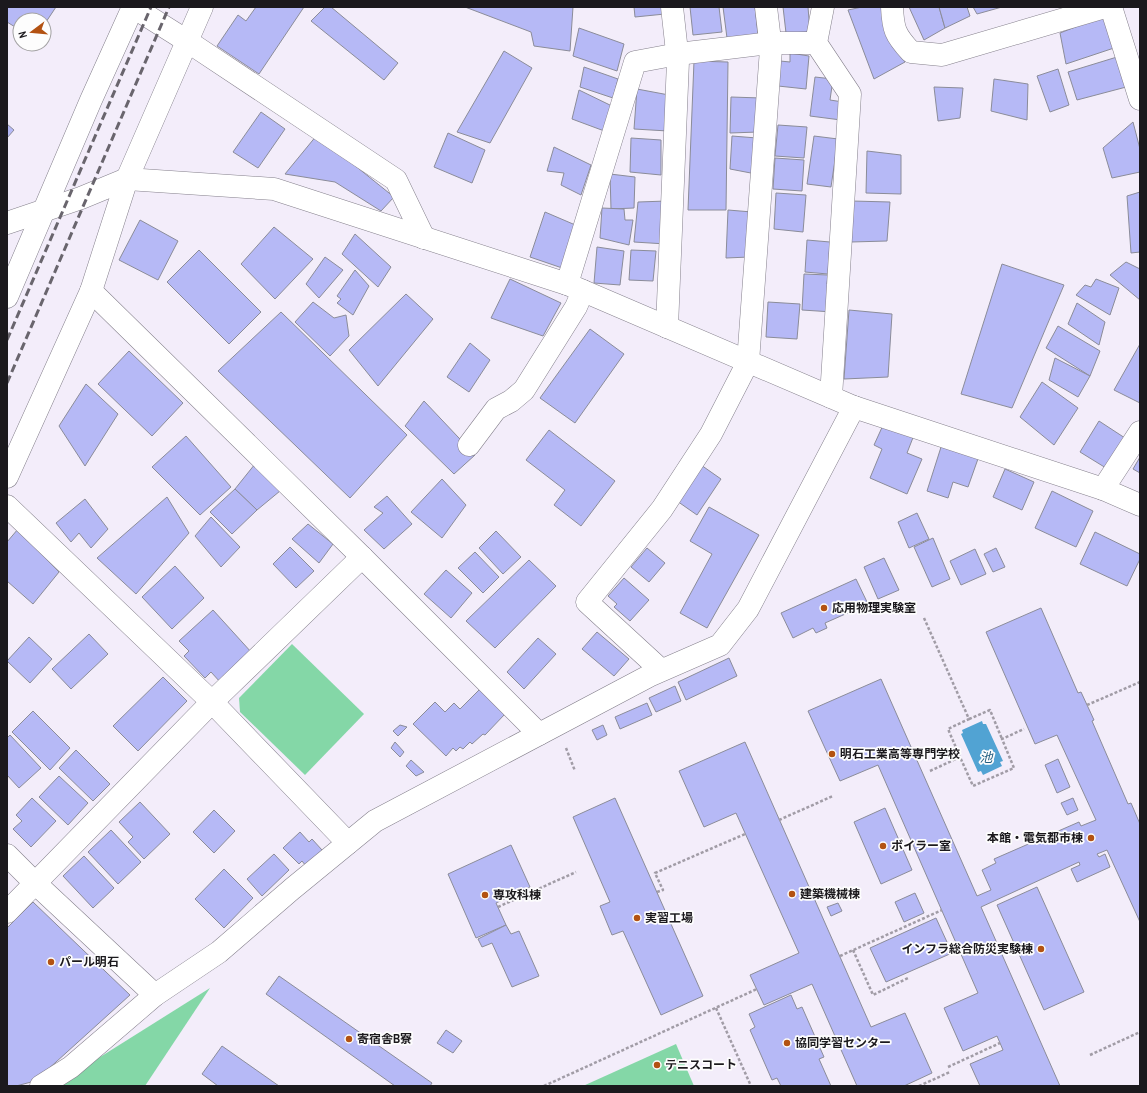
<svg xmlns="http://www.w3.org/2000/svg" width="1147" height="1093" font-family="'Archivo Narrow','Noto Sans JP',sans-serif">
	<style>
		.green { fill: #84d7a7 }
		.water { fill: #51a3d3 }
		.building { fill: #b6b9f6; stroke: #8b8c99 }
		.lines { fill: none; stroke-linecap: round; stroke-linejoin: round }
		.minor-casing { stroke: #85808c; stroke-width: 23 }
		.path { stroke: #a19ca6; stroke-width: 2.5; stroke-dasharray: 3 2; stroke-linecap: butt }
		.minor { stroke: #fff; stroke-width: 22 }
		.rail { stroke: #69656d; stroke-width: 3; stroke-dasharray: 8 4; stroke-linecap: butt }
		.poi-dot { fill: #b35212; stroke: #fdfdfd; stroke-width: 1.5 }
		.labels { text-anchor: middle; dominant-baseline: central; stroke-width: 3.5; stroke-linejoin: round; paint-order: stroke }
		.poi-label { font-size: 12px; font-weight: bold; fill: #1b191d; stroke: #fdfdfd; text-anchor: start }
		.water-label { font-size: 13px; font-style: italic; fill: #1f5c7e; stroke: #fdfdfd }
	</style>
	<rect width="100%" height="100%" fill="#f3edfa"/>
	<!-- green -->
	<g class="green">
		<path d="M292 644 364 714 305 775 240 712 239 698Z"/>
		<path d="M210 988 145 1086H54Z"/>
		<path d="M676 1044 694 1086H583Z"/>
	</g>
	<!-- water -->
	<path class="water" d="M982 721 983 724H986L1003 761 1000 762 1002 766 983 775 981 771 978 772 961 734 963 733 962 730Z"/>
	<!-- building -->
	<g class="building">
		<path d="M7 7H56L44 25V20H20V30L7 22Z"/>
		<path d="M256 7H304L259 74 217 46 238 15 246 21Z"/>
		<path d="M325 7H331L398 63 384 80 311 21Z"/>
		<path d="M465 7H573L570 51 534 46 531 32Z"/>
		<path d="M634 7H665V14L635 17Z"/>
		<path d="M690 7H719L722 32 693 35Z"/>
		<path d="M723 7H755L758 35 727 38Z"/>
		<path d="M783 7H808L810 32 786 33Z"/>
		<path d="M862 7H882L905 62 874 79 848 10Z"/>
		<path d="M909 7H939L945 28 924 40Z"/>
		<path d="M939 7H967L970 16 945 28Z"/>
		<path d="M973 7H1002L977 14Z"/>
		<path d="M1106 15 1114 48 1066 64 1060 33Z"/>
		<path d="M579 28 624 44 617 71 573 56Z"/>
		<path d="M504 51 532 68 490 143 457 132Z"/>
		<path d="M790 53 809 56 806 89 778 86 780 61 790 62Z"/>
		<path d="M1117 57 1130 86 1077 100 1068 72Z"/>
		<path d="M694 61 728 62 726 210H688Z"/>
		<path d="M584 67 618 79 613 98 580 87Z"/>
		<path d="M1058 69 1069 105 1050 112 1037 76Z"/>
		<path d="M815 77 833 79 830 100 843 102 841 120 810 116Z"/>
		<path d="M994 79 1028 84 1027 120 991 111Z"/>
		<path d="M934 87 963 88 960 118 938 121Z"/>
		<path d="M637 89 669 95 668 131 634 129Z"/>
		<path d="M579 90 614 107 607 132 572 119Z"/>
		<path d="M731 97 761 98 758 132 730 133Z"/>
		<path d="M261 112 285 129 258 168 233 152Z"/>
		<path d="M1133 122 1140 149V172L1112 178 1103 148Z"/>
		<path d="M7 124 14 130 7 138Z"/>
		<path d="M778 125 807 127 804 158 775 156Z"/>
		<path d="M448 133 485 150 472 183 434 167Z"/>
		<path d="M317 135 394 197 381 211 335 182 285 174Z"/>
		<path d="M732 136 757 138 756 174 730 169Z"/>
		<path d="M814 136 838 139 831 187 807 184Z"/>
		<path d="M631 138 661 140V175L630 172Z"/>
		<path d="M554 147 591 165 581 195 561 185 564 173 547 171Z"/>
		<path d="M867 151 901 155V194L866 193Z"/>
		<path d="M775 158 804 160 802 191 773 189Z"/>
		<path d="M610 174 635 177 634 208 611 209Z"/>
		<path d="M1140 192V252L1131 253 1127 196Z"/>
		<path d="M776 193 806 195 803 232 774 229Z"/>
		<path d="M667 201 666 244 634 242 638 202Z"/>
		<path d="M852 201 890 202 887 241 851 242Z"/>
		<path d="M602 208 624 209 625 220H633L629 245 600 238Z"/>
		<path d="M728 210 752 212 749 257 726 258Z"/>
		<path d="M545 212 580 227 568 270 530 257Z"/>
		<path d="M140 220 178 241 158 280 119 260Z"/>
		<path d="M274 227 313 259 275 299 241 264Z"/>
		<path d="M355 234 391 267 378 287 342 254Z"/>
		<path d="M807 240 830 242 828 274 805 272Z"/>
		<path d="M597 247 624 251 620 285 594 283Z"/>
		<path d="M199 250 261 312 229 344 167 282Z"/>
		<path d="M631 250 656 251 653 281 629 280Z"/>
		<path d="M325 257 343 270 319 298 306 284Z"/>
		<path d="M1126 262 1140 269V300L1110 275Z"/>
		<path d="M1002 264 1064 285 1012 408 961 394Z"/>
		<path d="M355 270 369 286 353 315 337 303 341 299 337 296Z"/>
		<path d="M804 274 828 275 827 284 835 285 833 312 802 310Z"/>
		<path d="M510 279 561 303 543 336 491 318Z"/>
		<path d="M1096 279 1119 288 1110 315 1076 295 1085 285 1091 287Z"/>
		<path d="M406 294 433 319 378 386 349 350Z"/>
		<path d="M313 302 334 318 346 315 349 336 330 356 295 322Z"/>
		<path d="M768 302 800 304 797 339 766 337Z"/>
		<path d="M1077 303 1105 322 1099 345 1068 324Z"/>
		<path d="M849 310 892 314 888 377 844 379Z"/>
		<path d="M281 312 407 435 350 498 218 371Z"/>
		<path d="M1058 326 1100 351 1090 376 1046 348Z"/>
		<path d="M590 329 624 354 575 423 540 398Z"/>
		<path d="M470 343 490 360 469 392 447 377Z"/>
		<path d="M1140 344V403L1114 390Z"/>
		<path d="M129 351 183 403 152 436 98 384Z"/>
		<path d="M1055 358 1090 376 1078 397 1049 380Z"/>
		<path d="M1042 382 1078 408 1054 445 1020 417Z"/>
		<path d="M86 384 118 414 85 466 59 426Z"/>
		<path d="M424 401 475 455 454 474 405 426Z"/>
		<path d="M1099 421 1125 438 1106 468 1080 452Z"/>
		<path d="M884 423 914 435 907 453 922 459 907 494 870 478 882 449 874 445Z"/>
		<path d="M549 430 615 481 581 526 554 505 565 490 526 460Z"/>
		<path d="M186 436 231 487 200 515 152 467Z"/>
		<path d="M942 444 979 456 968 487 953 482 948 498 927 491Z"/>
		<path d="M1140 457V473L1133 469Z"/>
		<path d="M255 464 280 491 257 510 235 489Z"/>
		<path d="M701 465 721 479 697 515 677 501Z"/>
		<path d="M1005 469 1034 482 1022 510 993 497Z"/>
		<path d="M442 479 466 505 442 538 411 512Z"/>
		<path d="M235 489 257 510 232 534 210 512Z"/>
		<path d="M1052 491 1093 511 1076 547 1035 528Z"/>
		<path d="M387 496 412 524 384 549 364 530 383 513 374 507Z"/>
		<path d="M167 497 189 533 136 594 97 558Z"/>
		<path d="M85 499 108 529 91 548 79 533 71 542 56 523Z"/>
		<path d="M709 507 759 535 707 628 680 613 712 554 690 541Z"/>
		<path d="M917 513 929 539 909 548 898 522Z"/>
		<path d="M211 517 240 547 221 567 195 536Z"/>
		<path d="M308 524 333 544 319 563 292 539Z"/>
		<path d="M18 529 59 572 33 604 7 581V542Z"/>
		<path d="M496 531 521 557 503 574 479 548Z"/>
		<path d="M1095 532 1140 554V559L1127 586 1080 564Z"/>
		<path d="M933 538 950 579 932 587 914 547Z"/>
		<path d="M290 547 314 571 296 588 273 564Z"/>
		<path d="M647 548 665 563 649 582 631 567Z"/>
		<path d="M996 548 1005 567 993 572 984 554Z"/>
		<path d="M975 549 986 574 961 585 950 561Z"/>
		<path d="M475 552 499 577 483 593 458 568Z"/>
		<path d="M884 558 899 590 878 599 864 567Z"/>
		<path d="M529 560 556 586 495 648 466 621Z"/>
		<path d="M175 566 204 598 172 629 142 597Z"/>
		<path d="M446 570 472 593 451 618 424 594Z"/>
		<path d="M624 578 649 600 630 621 614 607 617 604 608 596Z"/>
		<path d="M856 579 868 604 825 623 827 628 816 633 813 628 793 638 781 613Z"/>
		<path d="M1041 608 1078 693 1081 692 1094 720 1092 721 1128 804 1131 803 1140 824V922L1107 850 1097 854 1099 857 1105 854 1110 867 1077 882 1071 869 1080 865 1079 862 981 907 1060 1086H980L970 1064 1003 1050 997 1036 963 1051 944 1008 978 993 878 765 840 781 808 711 881 679 977 896 991 890 982 870 996 863 994 859 1079 822 1081 826 1096 820 1057 735 1035 744 986 632Z"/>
		<path d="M213 610 252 653 221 683 211 672 205 678 184 656 189 651 179 641Z"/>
		<path d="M597 632 629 659 614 676 582 649Z"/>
		<path d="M89 634 108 654 71 689 52 669Z"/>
		<path d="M29 637 52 659 30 683 7 661Z"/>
		<path d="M538 638 556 654 524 689 507 672Z"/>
		<path d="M729 658 737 676 686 700 678 682Z"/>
		<path d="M163 677 187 701 138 751 113 726Z"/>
		<path d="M675 686 681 701 656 712 649 698Z"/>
		<path d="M480 689 505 714 485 735 483 734 472 744 470 742 463 749 460 747 456 751 453 748 446 756 413 724 435 702 445 712 454 703 460 709Z"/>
		<path d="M647 703 652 715 620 729 615 717Z"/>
		<path d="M33 711 70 748 50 770 12 732Z"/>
		<path d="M400 725 407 727 398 736 393 731Z"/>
		<path d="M603 725 607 735 597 740 592 730Z"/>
		<path d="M10 735 41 768 19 788 7 775V738Z"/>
		<path d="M395 742 404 752 400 757 391 748Z"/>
		<path d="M745 742 871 1027 905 1013 932 1073 904 1086H857L812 984 764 1005 750 975 799 953 736 813 704 827 679 771Z"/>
		<path d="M76 750 110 784 93 801 59 768Z"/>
		<path d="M1058 759 1070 787 1057 793 1045 765Z"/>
		<path d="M411 760 424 772 416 776 406 766Z"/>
		<path d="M59 776 88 803 68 825 39 797Z"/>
		<path d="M32 798 56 821 31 847 13 829 22 821 16 815Z"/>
		<path d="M615 798 703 996 661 1015 623 931 612 935 600 906 610 902 573 817Z"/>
		<path d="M1073 798 1078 810 1067 815 1061 803Z"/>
		<path d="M140 802 170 834 144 859 128 842 133 837 119 822Z"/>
		<path d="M885 808 912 870 881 884 854 822Z"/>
		<path d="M214 810 235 831 214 853 193 832Z"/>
		<path d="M111 830 141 862 118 884 88 852Z"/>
		<path d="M300 832 309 842 312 839 322 850 306 866 302 861 299 864 283 848Z"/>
		<path d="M511 845 530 887 496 903 506 925 476 938 448 874Z"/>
		<path d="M274 854 289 870 262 896 247 879Z"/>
		<path d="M84 856 114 888 93 908 63 876Z"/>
		<path d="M224 869 253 898 224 928 195 899Z"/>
		<path d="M1037 887 1084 992 1044 1010 997 905Z"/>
		<path d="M915 893 924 913 904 922 895 902Z"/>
		<path d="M33 902 130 995 35 1081 16 1086H7V928Z"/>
		<path d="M838 903 842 911 831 916 827 907Z"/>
		<path d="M936 918 952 953 886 982 870 948Z"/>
		<path d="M506 925 511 934 519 931 539 976 512 987 492 943 482 947 478 939Z"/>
		<path d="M279 976 432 1083 430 1086H395L266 994Z"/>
		<path d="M791 995 797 1009 802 1007 824 1057 819 1059 831 1086H781L777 1078 772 1080 750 1030 755 1027 749 1014Z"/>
		<path d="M446 1030 462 1041 453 1053 437 1043Z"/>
		<path d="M222 1046 279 1086H218L202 1074Z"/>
	</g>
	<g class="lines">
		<!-- minor casing -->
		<g class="minor-casing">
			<g id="minor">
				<path d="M133 7 187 41 396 180 424 238"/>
				<path d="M823 7 816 43 850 94 831 397"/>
				<path d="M892 7C893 29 895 35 911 52L942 55 1105 7"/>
				<path d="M1111 7 1140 99"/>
				<path d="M7 223 81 198 127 179 274 189 567 284 854 407 1103 489 1140 505"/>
				<path d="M567 284 635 62 678 54 770 43H816"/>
				<path d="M91 291 362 557 539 734"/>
				<path d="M7 297 91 100 133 7"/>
				<path d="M667 327 678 61 672 7"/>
				<path d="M469 445 496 409 511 401 524 390 576 307 583 291"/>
				<path d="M7 477 91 291 127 179 202 7"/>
				<path d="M1103 489 1140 432"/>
				<path d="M7 506 212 702 348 843"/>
				<path d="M661 670 587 602 662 509 711 434 748 362 771 49 766 7"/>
				<path d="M7 855 35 883 155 995"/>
				<path d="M7 912 212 702 362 557"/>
				<path d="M41 1086 71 1067 155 995 219 952 292 889 375 821 649 676 720 645 748 609 854 407"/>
			</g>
		</g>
		<!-- path -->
		<g class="path">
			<path d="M924 618 969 719 948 729 960 757"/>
			<path d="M1087 705 1140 682"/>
			<path d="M969 719 990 710 1002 739"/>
			<path d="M566 748 575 771"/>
			<path d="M930 771 960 757 973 786 1014 768 1002 739 1024 729"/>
			<path d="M779 820 833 796"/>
			<path d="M657 892 663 890 655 873 745 834"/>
			<path d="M498 907 576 872"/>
			<path d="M853 950 873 995 908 978"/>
			<path d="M840 956 942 910"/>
			<path d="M716 1008 751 1086"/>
			<path d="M1090 1055 1140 1032"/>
			<path d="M948 1067 1000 1043"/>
			<path d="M544 1086 757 989"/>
			<path d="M919 1086 950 1072"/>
		</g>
		<!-- minor -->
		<use href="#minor" class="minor"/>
		<!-- rail -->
		<g class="rail">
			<path d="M7 340 151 7"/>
			<path d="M7 383 169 7"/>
		</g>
	</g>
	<!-- markers -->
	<g class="poi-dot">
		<circle cx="824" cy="608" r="4"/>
		<circle cx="832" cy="754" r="4"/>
		<circle cx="1091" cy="838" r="4"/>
		<circle cx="883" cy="846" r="4"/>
		<circle cx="792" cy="894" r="4"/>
		<circle cx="485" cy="895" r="4"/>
		<circle cx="637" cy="918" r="4"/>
		<circle cx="1041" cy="949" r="4"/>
		<circle cx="51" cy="962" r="4"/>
		<circle cx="349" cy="1039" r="4"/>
		<circle cx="787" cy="1043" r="4"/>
		<circle cx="657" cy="1065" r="4"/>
	</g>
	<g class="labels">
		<!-- poi labels -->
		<g class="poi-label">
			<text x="832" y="608">応用物理実験室</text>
			<text x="840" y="754">明石工業高等専門学校</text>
			<text x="1083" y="838" text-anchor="end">本館・電気都市棟</text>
			<text x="891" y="846">ボイラー室</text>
			<text x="800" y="894">建築機械棟</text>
			<text x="493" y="895">専攻科棟</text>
			<text x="645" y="918">実習工場</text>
			<text x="1033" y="949" text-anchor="end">インフラ総合防災実験棟</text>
			<text x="59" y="962">パール明石</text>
			<text x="357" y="1039">寄宿舎B寮</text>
			<text x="795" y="1043">協同学習センター</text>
			<text x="665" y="1065">テニスコート</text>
		</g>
		<!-- water labels -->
		<g class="water-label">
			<text x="986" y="757">池</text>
		</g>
	</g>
	<!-- border -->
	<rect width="1147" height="1093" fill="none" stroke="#1b191d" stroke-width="16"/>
	<!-- north arrow -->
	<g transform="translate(32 32) rotate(254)"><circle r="19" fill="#fdfdfd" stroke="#a3a2a3"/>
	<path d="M0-3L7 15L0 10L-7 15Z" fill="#b35212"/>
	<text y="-6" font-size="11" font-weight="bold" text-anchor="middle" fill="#1b191d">N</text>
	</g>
</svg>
